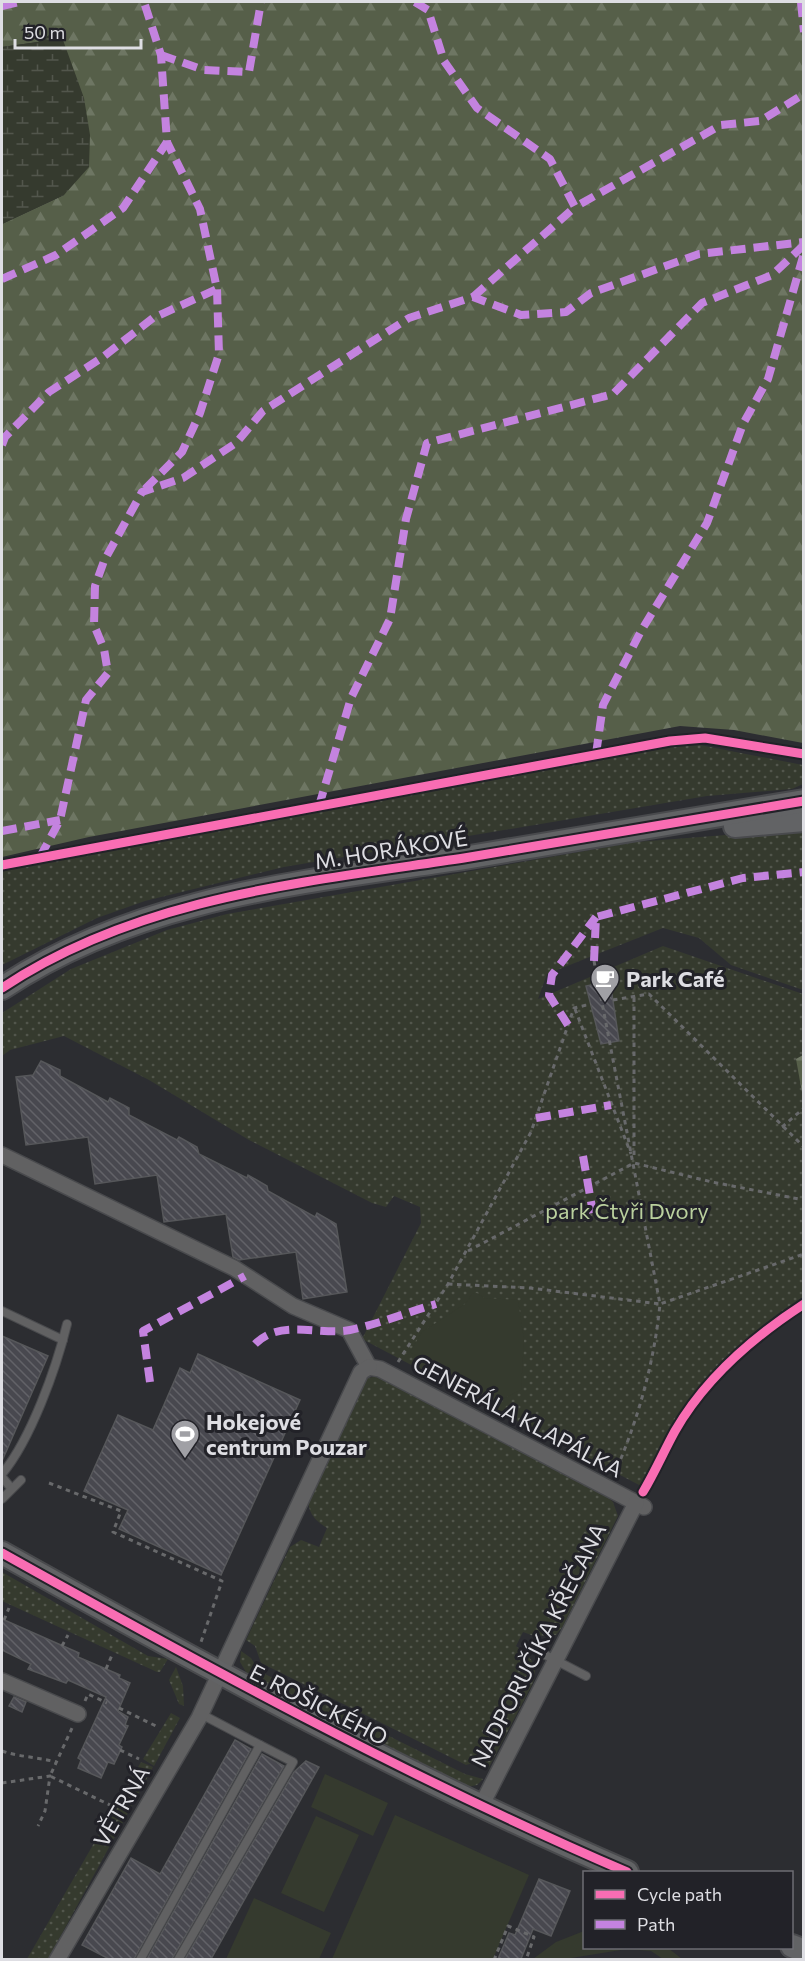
<svg xmlns="http://www.w3.org/2000/svg" width="805" height="1961" font-family="Commissioner,sans-serif">
	<style>
		.grass { fill: url(#grass-dots) }
		.forest { fill: url(#forest-firs) }
		.wetland { fill: url(#wetland-marsh) }
		.garden { fill: #353a2e }
		.building { fill: url(#building-back-hatch); stroke: #56575a; stroke-width: 1.5 }
		.lines { fill: none; stroke-linecap: round; stroke-linejoin: round }
		.lane-casing { stroke: #494a4d; stroke-width: 10 }
		.street-casing { stroke: #494a4d; stroke-width: 18 }
		.secondary-casing { stroke: #494a4d; stroke-width: 26 }
		.path { stroke: #68696b; stroke-width: 3; stroke-dasharray: 4.5 4.5; stroke-linecap: butt }
		.lane { stroke: #616162; stroke-width: 8 }
		.street { stroke: #616162; stroke-width: 15 }
		.secondary { stroke: #626365; stroke-width: 22 }
		.quiet { stroke: #c483df; stroke-width: 8; stroke-dasharray: 15 8; stroke-linecap: butt }
		.cycleway-casing { stroke: #222228; stroke-width: 13 }
		.cycleway { stroke: #f96db3; stroke-width: 9 }
		.labels { text-anchor: middle; dominant-baseline: central; stroke-width: 6; stroke-linejoin: round; paint-order: stroke }
		.street-label { font-size: 22px; fill: #dedee3; stroke: #222228 }
		.poi-label { font-size: 22px; font-weight: bold; fill: #dedee3; stroke: #222228; text-anchor: start }
		.park-label { font-size: 22px; fill: #bad09e; stroke: #222228 }
	</style>
	<defs>
		<pattern id="grass-dots" width="8" height="8" patternUnits="userSpaceOnUse" patternTransform="scale(1.5)"><rect width="8" height="8" fill="#353a2e"/><path d="M2 2h.1M6 6h.1" fill="none" stroke="#52564c" stroke-width="1.8" stroke-linecap="round"/></pattern>
		<pattern id="forest-firs" width="22" height="20" patternUnits="userSpaceOnUse" patternTransform="scale(1.5)"><rect width="22" height="20" fill="#565f49"/><path d="M5 1l3.5 6h-7zM16 11l3.5 6h-7z" fill="#6e7663"/></pattern>
		<pattern id="wetland-marsh" width="20" height="14" patternUnits="userSpaceOnUse" patternTransform="scale(1.5)"><rect width="20" height="14" fill="#353a2e"/><path d="M1 5h8M5 5V1M11 12h8M15 12V8" fill="none" stroke="#52564c"/></pattern>
		<pattern id="building-back-hatch" width="6" height="6" patternUnits="userSpaceOnUse" patternTransform="scale(1.5)"><rect width="6" height="6" fill="#48484f"/><path d="M-1 5l2 2M0 0l6 6M5-1l2 2" fill="none" stroke="#626268"/></pattern>
	</defs>
	<rect width="100%" height="100%" fill="#2c2d31"/>
	<!-- grass -->
	<g class="grass">
		<path d="M700 745 803 765V784L792 789 707 796 284 867 145 901 97 918 2 965V872L10 868 676 746Z"/>
		<path d="M803 829V990L731 965 699 938 663 928 547 974 538 999 663 946 803 994V1298C753 1329 707 1369 675 1421 662 1441 652 1464 641 1486L362 1339 421 1223 420 1207 394 1196 386 1207 372 1203 249 1140 149 1080 64 1036 10 1050 2 1056V1013L71 969 167 930 227 914 636 842Z"/>
		<path d="M379 1376 387 1378 606 1496 613 1502 618 1516 563 1626 556 1635 534 1636 523 1632 516 1646C531 1658 539 1664 533 1683L488 1769 473 1763 466 1765 261 1663 255 1646 246 1640 290 1547 301 1540 319 1547 327 1528C314 1520 308 1513 308 1497L361 1384 368 1378Z"/>
		<path d="M2 1572 148 1656 168 1659 160 1672H157L2 1601Z"/>
		<path d="M241 1651 251 1658 259 1671 465 1774 483 1779 477 1785 462 1788 249 1677 240 1662Z"/>
		<path d="M176 1667 183 1686 184 1706 179 1704 169 1680Z"/>
		<path d="M171 1713 180 1718 154 1766 143 1759Z"/>
		<path d="M141 1762 153 1767 48 1959H27Z"/>
	</g>
	<!-- forest -->
	<g class="forest">
		<path d="M2 2H803V743L734 730 680 726 89 837 2 857V224L64 195 58 30 38 42 2 47Z"/>
		<path d="M803 1055V1098L796 1059Z"/>
	</g>
	<!-- wetland -->
	<path class="wetland" d="M59 29 84 98 90 135 89 167 64 195 2 224V47L38 42Z"/>
	<!-- garden -->
	<g class="garden">
		<path d="M477 1293 484 1298 518 1300 524 1340 521 1390 500 1400 410 1352 422 1332 465 1304 472 1294Z"/>
		<path d="M325 1774 388 1803 373 1836 311 1807Z"/>
		<path d="M395 1815 529 1875 493 1959H332Z"/>
		<path d="M316 1816 359 1835 324 1912 281 1893Z"/>
		<path d="M254 1898 331 1933 319 1959H226Z"/>
		<path d="M584 1931V1948H668L682 1959H663L651 1951 627 1949 565 1959H533L556 1942Z"/>
	</g>
	<!-- building -->
	<g class="building">
		<path d="M610 981 619 1041 601 1044 586 986Z"/>
		<path d="M41 1061 60 1070V1076L108 1102 110 1098 129 1108V1115L177 1140 179 1137 197 1147 199 1154 247 1178 248 1175 267 1186 268 1191 315 1217 317 1213 336 1224 347 1292 303 1299 296 1252 239 1260 233 1257 226 1214 164 1222 157 1175 95 1184 88 1137 26 1145 16 1077 33 1075Z"/>
		<path d="M2 1336 48 1356 2 1461Z"/>
		<path d="M198 1354 300 1400 221 1575 119 1529 128 1510 84 1491 118 1415 153 1430 180 1368 190 1373Z"/>
		<path d="M2 1619 79 1653 78 1657 120 1675 119 1678 130 1683 118 1711 128 1717 125 1725 128 1726 119 1745 122 1747 114 1764 108 1762 101 1778 78 1768 81 1760 78 1758 106 1697 68 1680 66 1683 28 1669 31 1664 2 1650Z"/>
		<path d="M14 1697 26 1702 22 1712 9 1706Z"/>
		<path d="M235 1740 251 1749 134 1959H109L82 1945 131 1858 160 1874Z"/>
		<path d="M262 1754 284 1766 172 1959H147Z"/>
		<path d="M306 1761 319 1767 211 1959H185L294 1772Z"/>
		<path d="M539 1879 570 1891 551 1936 533 1929 521 1959H498L509 1933 515 1935Z"/>
	</g>
	<g class="lines">
		<!-- lane casing -->
		<g class="lane-casing">
			<g id="lane">
				<path d="M2 1311 63 1340"/>
				<path d="M2 1474C31 1439 56 1369 67 1324"/>
				<path d="M2 1477 11 1488"/>
				<path d="M2 1499 21 1480"/>
				<path d="M530 1647 586 1676"/>
				<path d="M201 1714 260 1745"/>
				<path d="M140 1960 260 1745 293 1762 178 1960"/>
			</g>
		</g>
		<!-- street casing -->
		<g class="street-casing">
			<g id="street">
				<path d="M2 1155 234 1268 293 1306 349 1330 369 1367"/>
				<path d="M369 1367 380 1369 644 1507"/>
				<path d="M2 1681 78 1714"/>
				<path d="M480 1808 636 1503"/>
				<path d="M57 1960 199 1718 361 1372 369 1367"/>
			</g>
		</g>
		<!-- secondary casing -->
		<g class="secondary-casing">
			<g id="secondary">
				<path d="M735 826 804 820"/>
				<path d="M2 988C138 897 305 882 464 858 577 840 690 821 804 801"/>
				<path d="M2 1553C206 1667 411 1779 627 1872"/>
				<path d="M792 1946 804 1951"/>
			</g>
		</g>
		<!-- path -->
		<g class="path">
			<path d="M594 961 660 1304 804 1254"/>
			<path d="M613 1000 649 994 804 1147"/>
			<path d="M575 1009 631 1154"/>
			<path d="M782 1127 804 1108"/>
			<path d="M634 1155V996"/>
			<path d="M468 1251 634 1163 712 1182 804 1200"/>
			<path d="M448 1284 530 1288 660 1304C654 1364 638 1420 614 1475"/>
			<path d="M398 1362 448 1284 531 1132 574 1008 591 1004"/>
			<path d="M49 1483 121 1511 113 1532 222 1581 201 1642"/>
			<path d="M4 1620 9 1608"/>
			<path d="M62 1646 68 1635"/>
			<path d="M106 1669 112 1655"/>
			<path d="M85 1701 88 1694 107 1703"/>
			<path d="M119 1708 158 1727"/>
			<path d="M72 1728 50 1776 112 1806"/>
			<path d="M120 1750 139 1759"/>
			<path d="M2 1751C20 1757 37 1757 56 1762"/>
			<path d="M2 1783 50 1776 45 1811 38 1826"/>
			<path d="M494 1960 508 1926 534 1937 526 1960"/>
		</g>
		<!-- lane -->
		<use href="#lane" class="lane"/>
		<!-- street -->
		<use href="#street" class="street"/>
		<!-- secondary -->
		<use href="#secondary" class="secondary"/>
		<!-- quiet -->
		<g class="quiet">
			<path d="M415 2 428 10 444 61 477 108 550 159 575 207 721 125 760 121 804 94"/>
			<path d="M801 2 804 32"/>
			<path d="M2 6 19 2"/>
			<path d="M161 55 204 70 249 72 261 2"/>
			<path d="M2 279 56 255 123 208 167 142 161 55 144 2"/>
			<path d="M473 297 575 207"/>
			<path d="M2 445 5 437 49 392 103 357 153 318 217 289 200 209 167 142"/>
			<path d="M145 489 182 452 200 413 219 354 217 289"/>
			<path d="M596 754 603 705 641 631 707 523 743 424 768 379 804 253"/>
			<path d="M319 806 351 698 390 619 406 519 427 443 613 394 702 303 772 275 804 245"/>
			<path d="M2 831 60 820"/>
			<path d="M40 857 60 820 86 700 108 673 104 649 94 625 95 586 104 561 142 492 183 478 236 443 263 411 409 318 473 297 521 315 566 312 591 293 699 254 804 242"/>
			<path d="M594 961 596 917 743 878 804 872"/>
			<path d="M568 1025 549 995 552 975 596 917"/>
			<path d="M536 1118 611 1105"/>
			<path d="M583 1156 593 1213"/>
			<path d="M255 1344C281 1318 319 1336 350 1330 379 1324 408 1312 436 1304"/>
			<path d="M150 1382 143 1331 245 1276"/>
		</g>
		<!-- cycleway casing -->
		<g class="cycleway-casing">
			<g id="cycleway">
				<path d="M2 865 670 741 705 738 804 754"/>
				<path d="M2 988C138 897 305 882 464 858 577 840 690 821 804 801"/>
				<path d="M643 1492C655 1472 664 1451 675 1431 706 1377 753 1337 804 1304"/>
				<path d="M2 1553C206 1667 411 1779 627 1872"/>
			</g>
		</g>
		<!-- cycleway -->
		<use href="#cycleway" class="cycleway"/>
	</g>
	<!-- icons -->
	<defs>
		<g id="cafe-pin" transform="scale(1.5)"><path d="M0 17L-7.5 6A9.5 9.5 0 1 1 7.5 6Z" fill="#a0a0a5" stroke="#222228"/><path d="M-5.5-4.5H6V0H3Q3 3.5 0 3.5H-2.5Q-5.5 3.5-5.5 0ZM3-3.2v2h1.7v-2ZM-6 4.5H4V6H-6Z" fill="#fff"/></g>
		<g id="stadium-pin" transform="scale(1.5)"><path d="M0 17L-7.5 6A9.5 9.5 0 1 1 7.5 6Z" fill="#a0a0a5" stroke="#222228"/><path d="M0-5a6.5 5 0 1 0 0 10a6.5 5 0 1 0 0-10ZM-3.5-1.8h7v3.6h-7Z" fill="#fff"/></g>
	</defs>
	<g fill-rule="evenodd">
		<use href="#cafe-pin" x="605" y="978"/>
		<use href="#stadium-pin" x="185" y="1434"/>
	</g>
	<g class="labels">
		<!-- street labels -->
		<g class="street-label">
			<text transform="translate(391 849) rotate(-9)">M. HORÁKOVÉ</text>
			<text transform="translate(518 1416) rotate(28)">GENERÁLA KLAPÁLKA</text>
			<text transform="translate(538 1645) rotate(-63)">NADPORUČÍKA KŘEČANA</text>
			<text transform="translate(319 1704) rotate(27)">E. ROŠICKÉHO</text>
			<text transform="translate(121 1806) rotate(-60)">VĚTRNÁ</text>
		</g>
		<!-- poi labels -->
		<g class="poi-label">
			<text x="626" y="978">Park Café</text>
			<text x="206" y="1421">Hokejové<tspan x="206" dy="25">centrum Pouzar</tspan></text>
		</g>
		<!-- park labels -->
		<g class="park-label">
			<text x="627" y="1210">park Čtyři Dvory</text>
		</g>
	</g>
	<!-- border -->
	<rect width="805" height="1961" fill="none" stroke="#dedee3" stroke-width="6"/>
	<!-- legend -->
	<rect x="583" y="1871" width="210" height="78" fill="#222228" stroke="#6d6d73" stroke-width="1.5"/>
	<rect x="595" y="1890" width="30" height="9" fill="#f96db3" stroke="#6d6d73" stroke-width="1.5"/>
	<text x="637" y="1901" font-size="18" fill="#dedee3">Cycle path</text>
	<rect x="595" y="1920" width="30" height="9" fill="#c483df" stroke="#6d6d73" stroke-width="1.5"/>
	<text x="637" y="1931" font-size="18" fill="#dedee3">Path</text>
	<!-- scale -->
	<path d="M15 39v9h126v-9" fill="none" stroke="#dedee3" stroke-width="3"/>
	<text x="24" y="39" font-size="18" fill="#dedee3" stroke="#222228" stroke-width="4.5" paint-order="stroke">50 m</text>
</svg>
